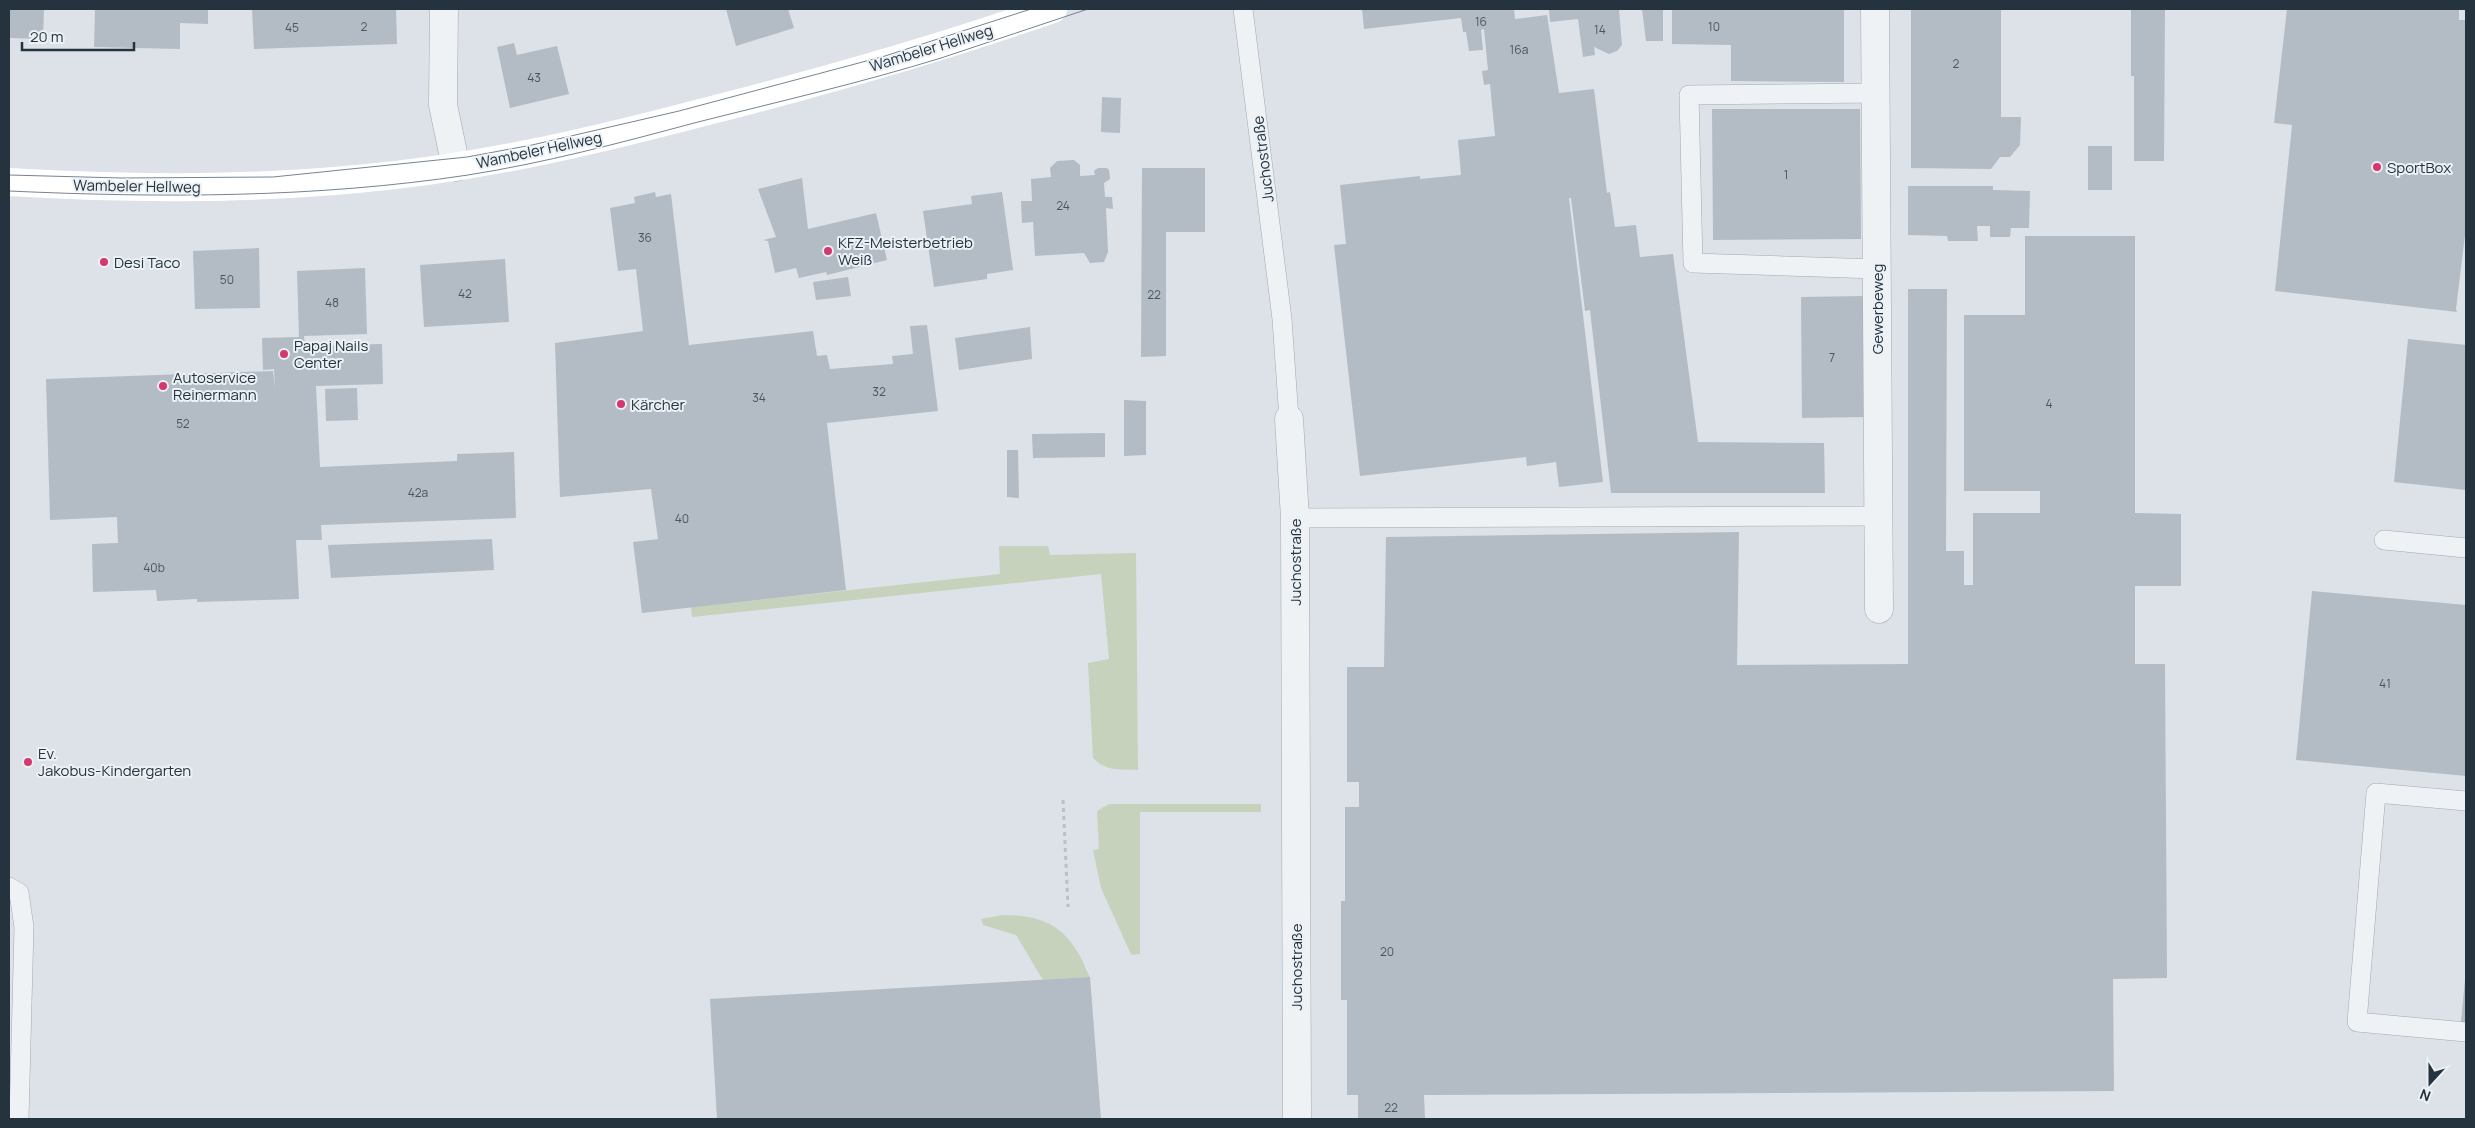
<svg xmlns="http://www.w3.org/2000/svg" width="2475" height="1128" font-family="Manrope,sans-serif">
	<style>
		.green { fill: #c6d2bc }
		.building { fill: #b3bcc4 }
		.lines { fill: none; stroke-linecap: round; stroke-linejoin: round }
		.lane-casing { stroke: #a1aab1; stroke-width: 20 }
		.street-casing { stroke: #a1aab1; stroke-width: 29 }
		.path { stroke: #bac0c5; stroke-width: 3; stroke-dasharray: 4 4; stroke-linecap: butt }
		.lane { stroke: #eff2f5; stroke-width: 19 }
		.street { stroke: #eff2f5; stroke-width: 28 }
		.secondary { stroke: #fff; stroke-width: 28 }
		.tram { stroke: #758591; stroke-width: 1 }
		.poi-dot { fill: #d5386c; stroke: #ebf1f5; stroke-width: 2 }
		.labels { text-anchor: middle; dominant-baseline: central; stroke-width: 4; stroke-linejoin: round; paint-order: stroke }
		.number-label { font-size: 12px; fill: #485560 }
		.street-label { font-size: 15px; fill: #25333e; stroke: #ebf1f5 }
		.poi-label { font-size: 15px; fill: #25333e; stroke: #ebf1f5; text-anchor: start }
	</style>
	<rect width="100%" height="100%" fill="#dce2e7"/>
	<!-- green -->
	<g class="green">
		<path d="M999 546H1048L1050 555 1136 553 1138 770C1121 769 1106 772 1093 758L1088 663 1109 659 1101 574 692 617 691 607 1000 574Z"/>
		<path d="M1109 804H1261V812H1140V954L1132 955 1130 952 1101 888 1093 850 1099 849 1097 811Z"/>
		<path d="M1003 915C1038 915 1062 923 1080 956 1084 963 1086 971 1090 977L1043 980 1016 935 983 925 981 919Z"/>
	</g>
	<!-- building -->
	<g class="building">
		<path d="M9 9H44L43 39 9 38Z"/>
		<path d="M95 9H208V24L180 23V49L94 47Z"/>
		<path d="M252 9H396L397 44 254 49Z"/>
		<path d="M726 9H788L794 28 736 46Z"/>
		<path d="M1362 9H1514L1515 19 1547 15 1559 93 1594 89 1607 193 1610 192 1615 227 1636 225 1640 257 1673 254 1698 442 1824 443 1825 493H1611L1590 310 1585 311 1571 198H1569L1603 482 1559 487 1556 462 1527 466 1526 457 1360 476 1334 245 1346 244 1340 185 1420 176V179L1461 175 1458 140 1495 136 1490 84 1484 85 1482 71 1488 70 1484 29 1481 30 1483 50 1469 51 1466 32H1463L1461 18 1364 29Z"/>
		<path d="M1549 9H1619L1622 45 1617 51 1609 54 1594 47 1595 55 1583 57 1578 19 1550 22Z"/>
		<path d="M1642 9H1663V41H1646Z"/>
		<path d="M1672 9H1844V82L1731 81V45L1672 44Z"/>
		<path d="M1911 9H2001V117H2021L2020 145 2010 157H2000L1991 169 1911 168Z"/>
		<path d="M2131 9H2165L2164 161H2134V76H2131Z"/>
		<path d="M2287 9H2459V20H2466V227L2456 309 2457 312 2275 291 2292 125 2274 123Z"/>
		<path d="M514 43 517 55 557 46 569 94 510 108 497 47Z"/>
		<path d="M1102 97 1121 98 1120 133 1101 132Z"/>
		<path d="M1712 109H1860L1861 239 1713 240Z"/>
		<rect x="2088" y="146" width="24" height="44"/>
		<path d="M1074 160 1080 165V176L1095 175 1094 171 1098 168H1107L1109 170 1110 179 1104 183 1105 197H1112L1113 209 1106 208 1108 252 1104 262 1090 263 1084 253 1035 256 1033 222 1022 223 1021 201H1032L1031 179 1051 177 1050 168 1057 161Z"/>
		<path d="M1142 168H1205V232H1166V356L1141 357Z"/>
		<path d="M802 178 808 229 876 213 887 260 827 275 826 272 799 278 796 268 775 273 768 241 763 240 776 237 758 189Z"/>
		<path d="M1908 186H1993V190L2030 191 2029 228H2011L2010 237H1990V226H1977L1978 241H1948L1947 236 1908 235Z"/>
		<path d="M655 192 656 197 671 194 689 345 813 331 817 356 827 355 830 369 893 364 892 356 913 354 910 326 927 325 938 411 827 423 846 590 642 613 633 542 658 539 651 489 560 497 555 343 643 331 636 269 618 271 610 208 635 203 634 197Z"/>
		<path d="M1002 192 1013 270 987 274V279L934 287 923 211 972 204 971 196Z"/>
		<path d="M2025 236H2135V513L2181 514V586H2135V664H2165L2167 978 2113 979 2114 1091 1424 1095 1425 1119H1358V1095H1347V1000H1341V901H1345V807H1359V782H1347V667H1384L1386 537 1739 532 1737 665 1908 664V289H1947L1946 551H1964V585H1973V513H2040V491H1964V315H2025Z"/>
		<path d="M259 248 260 308 195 309 193 251Z"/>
		<path d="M505 259 509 322 424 327 420 265Z"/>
		<path d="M365 268 367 334 304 336 305 346 382 344 383 384 316 386 320 467 457 461V454L514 452 516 518 321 525 322 540H296L299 599 197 602V599L157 601 156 590 93 592 92 544 118 543 117 517 50 520 46 379 273 371 275 388 274 369 263 370 262 338 299 337 297 271Z"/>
		<path d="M848 277 851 296 816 300 813 282Z"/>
		<path d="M1863 296 1864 417 1802 418 1801 297Z"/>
		<path d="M1030 327 1032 359 959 370 955 338Z"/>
		<path d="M2408 339 2466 345V490L2394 482Z"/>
		<path d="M357 388 358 420 326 421 325 389Z"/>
		<path d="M1124 400 1146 401V455L1124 456Z"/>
		<path d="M1105 433V457L1033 458 1032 434Z"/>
		<path d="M1007 450H1018L1019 498 1007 497Z"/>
		<path d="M492 539 494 570 331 578 328 545Z"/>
		<path d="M2312 591 2466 605V776L2296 760Z"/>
		<path d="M1090 977 1101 1119H717L710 999Z"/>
		<path d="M2465 979H2466V1023L2461 1022Z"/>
	</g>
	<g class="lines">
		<!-- lane casing -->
		<g class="lane-casing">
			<g id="lane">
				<path d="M1243 9 1282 319 1289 419"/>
				<path d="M1876 93 1689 95 1693 263 1877 269"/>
				<path d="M1295 518 1878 516"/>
				<path d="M2384 540 2466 548"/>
				<path d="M2466 801 2376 793 2357 1022 2466 1032"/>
				<path d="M9 887 19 893 24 927 19 1119"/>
			</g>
		</g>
		<!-- street casing -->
		<g class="street-casing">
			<g id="street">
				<path d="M444 9 443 105 456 167"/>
				<path d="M1875 9 1879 609"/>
				<path d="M1289 419 1295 518 1297 1119"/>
			</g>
		</g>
		<!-- path -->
		<path class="path" d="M1063 800 1068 907"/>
		<!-- lane -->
		<use href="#lane" class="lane"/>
		<!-- street -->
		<use href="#street" class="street"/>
		<!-- secondary -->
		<path class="secondary" d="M9 182C125 189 241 190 357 179 475 169 590 142 704 112 822 82 938 49 1053 9"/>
		<!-- tram -->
		<g class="tram">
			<path d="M9 175 121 178 273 177 467 157 532 145 679 111 885 56 1031 9"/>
			<path d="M9 191C161 198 316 198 468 175 544 163 620 143 694 123 777 102 860 83 941 58 990 42 1039 25 1088 9"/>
		</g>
	</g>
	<!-- markers -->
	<g class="poi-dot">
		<circle cx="2377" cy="167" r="5"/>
		<circle cx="828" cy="251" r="5"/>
		<circle cx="104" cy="262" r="5"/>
		<circle cx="284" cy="354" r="5"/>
		<circle cx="163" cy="386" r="5"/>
		<circle cx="621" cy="404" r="5"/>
		<circle cx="28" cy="762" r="5"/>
	</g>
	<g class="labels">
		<!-- number labels -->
		<g class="number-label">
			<text x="1481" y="21">16</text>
			<text x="364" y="26">2</text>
			<text x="1714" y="26">10</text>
			<text x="292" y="27">45</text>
			<text x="1600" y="29">14</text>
			<text x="1519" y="49">16a</text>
			<text x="1956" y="63">2</text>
			<text x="534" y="77">43</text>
			<text x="1786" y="174">1</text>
			<text x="1063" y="205">24</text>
			<text x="645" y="237">36</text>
			<text x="227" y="279">50</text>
			<text x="465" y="293">42</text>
			<text x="1154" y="294">22</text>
			<text x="332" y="302">48</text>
			<text x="1832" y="357">7</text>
			<text x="879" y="391">32</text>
			<text x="759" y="397">34</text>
			<text x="2049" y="403">4</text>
			<text x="183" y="423">52</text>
			<text x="418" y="492">42a</text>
			<text x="682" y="518">40</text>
			<text x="154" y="567">40b</text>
			<text x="2385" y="683">41</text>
			<text x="1387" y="951">20</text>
			<text x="1391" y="1107">22</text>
		</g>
		<!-- street labels -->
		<g class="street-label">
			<text transform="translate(931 48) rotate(-17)">Wambeler Hellweg</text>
			<text transform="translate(539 150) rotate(-12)">Wambeler Hellweg</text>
			<text transform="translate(1263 159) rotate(-97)">Juchostraße</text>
			<text transform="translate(137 186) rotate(1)">Wambeler Hellweg</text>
			<text transform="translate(1877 309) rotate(-90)">Gewerbeweg</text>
			<text transform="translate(1295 562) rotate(-90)">Juchostraße</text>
			<text transform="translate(1296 967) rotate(-90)">Juchostraße</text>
		</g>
		<!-- poi labels -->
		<g class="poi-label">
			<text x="2387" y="167">SportBox</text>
			<text x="838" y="242">KFZ-Meisterbetrieb<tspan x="838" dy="17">Weiß</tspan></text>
			<text x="114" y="262">Desi Taco</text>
			<text x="294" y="345">Papaj Nails<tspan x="294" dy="17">Center</tspan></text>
			<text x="173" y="377">Autoservice<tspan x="173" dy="17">Reinermann</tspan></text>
			<text x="631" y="404">Kärcher</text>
			<text x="38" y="753">Ev.<tspan x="38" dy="17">Jakobus-Kindergarten</tspan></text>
		</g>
	</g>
	<!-- border -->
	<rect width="2475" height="1128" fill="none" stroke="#25333e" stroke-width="20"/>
	<!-- north arrow -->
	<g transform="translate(2430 1083) rotate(201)" stroke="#ebf1f5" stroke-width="4" paint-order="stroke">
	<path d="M0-4L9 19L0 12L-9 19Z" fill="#25333e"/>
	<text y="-8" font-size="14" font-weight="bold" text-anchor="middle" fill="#25333e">N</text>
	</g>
	<!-- scale -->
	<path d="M22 42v8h112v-8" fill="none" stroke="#25333e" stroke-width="2.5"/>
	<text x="30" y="42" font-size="15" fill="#25333e" stroke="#ebf1f5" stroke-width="4" paint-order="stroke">20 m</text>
</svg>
